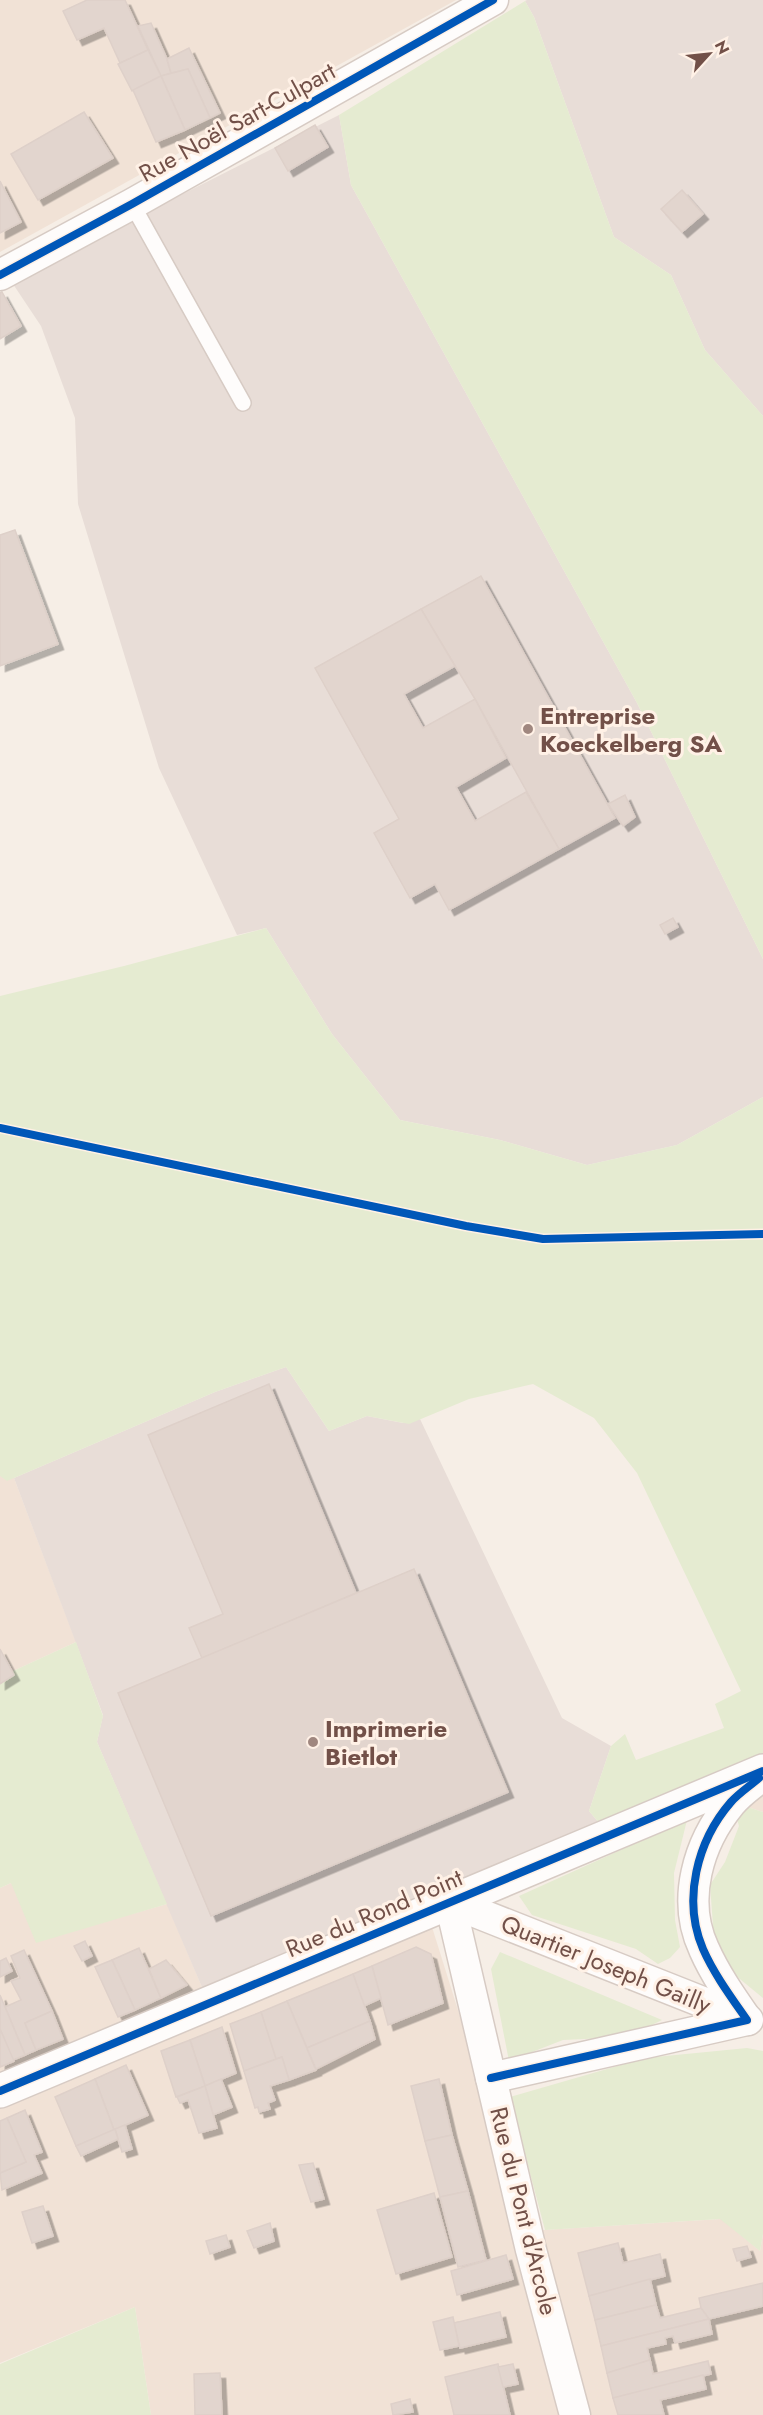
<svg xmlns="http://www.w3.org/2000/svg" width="763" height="2415" font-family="Jost,sans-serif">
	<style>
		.residential { fill: #f1e2d6 }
		.industrial { fill: #e8ddd7 }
		.green { fill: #e5ebd1 }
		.building { fill: #e2d5ce; stroke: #ded0c9; stroke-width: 1.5; filter: url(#shadow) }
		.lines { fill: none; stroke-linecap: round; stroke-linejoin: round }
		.service-casing { stroke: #d7cbc4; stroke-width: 18 }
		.minor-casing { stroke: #d7cbc4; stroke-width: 33 }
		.tertiary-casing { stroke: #d7cbc4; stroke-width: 36 }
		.service { stroke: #fefcfb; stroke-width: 15 }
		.minor { stroke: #fefcfb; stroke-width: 30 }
		.tertiary { stroke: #fefcfb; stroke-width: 33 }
		.cycleway-casing { stroke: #fff1e6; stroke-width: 11 }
		.cycleway { stroke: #0057b8; stroke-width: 8 }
		.poi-dot { fill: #a0877f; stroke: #fff1e6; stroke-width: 2 }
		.labels { text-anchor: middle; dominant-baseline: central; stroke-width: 6; stroke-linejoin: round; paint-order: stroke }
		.street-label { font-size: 24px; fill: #725048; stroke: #fff1e6 }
		.poi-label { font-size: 24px; font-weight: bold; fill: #725048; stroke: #fff1e6; text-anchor: start }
	</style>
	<defs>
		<filter id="shadow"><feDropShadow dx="5.5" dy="5.5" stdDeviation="0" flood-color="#0004"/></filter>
	</defs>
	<rect width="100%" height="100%" fill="#f6eee6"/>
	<!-- residential -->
	<g class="residential">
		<path d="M0 0H456L0 252Z"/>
		<path d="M0 1476 14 1478 76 1642 0 1677Z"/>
		<path d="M763 1789V1812L732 1802Z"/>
		<path d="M11 1883 132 1914 167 1904 204 1992 0 2086V1888Z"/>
		<path d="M432 1927 527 2231 721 2219 760 2251 763 2234V2415H151L135 2307 0 2363V2105Z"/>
	</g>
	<!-- industrial -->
	<g class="industrial">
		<path d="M527 0H763V416L705 350 671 275 614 237 534 17 525 1Z"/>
		<path d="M339 115 351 185 637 703 763 959V1097L677 1145 587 1165 500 1140 400 1120 332 1034 266 928 237 935 159 768 78 504 75 418 41 326 11 281Z"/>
		<path d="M286 1367 329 1431 367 1416 403 1423 420 1419 562 1718 611 1746 589 1811 600 1824 204 1992 97 1742 103 1715 14 1478 215 1392Z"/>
	</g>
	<!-- green -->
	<g class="green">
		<path d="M525 1 534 17 614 237 671 275 705 350 763 416V959L637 703 351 185 339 115Z"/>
		<path d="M266 928 332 1034 400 1120 500 1140 587 1165 677 1145 763 1097V1229L601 1237 763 1233V1756L600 1824 589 1811 611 1746 625 1734 636 1760 724 1728 715 1704 741 1691 637 1473 594 1418 533 1384 469 1399 409 1424 367 1416 329 1431 286 1367 215 1392 7 1481 0 1476V996L124 966Z"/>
		<path d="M76 1642 103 1716 97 1742 167 1904 36 1943 11 1883 0 1888V1677Z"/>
		<path d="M732 1802 763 1812V1998L735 1975 714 1939 710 1885 725 1862 739 1826Z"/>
		<path d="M687 1820 674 1873 675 1920 680 1947 670 1958 658 1964 636 1949 532 1915 519 1896Z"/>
		<path d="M500 1952 662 2020 628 2037 563 2040 509 2061 491 1969Z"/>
		<path d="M747 2048 763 2051V2234L760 2251 720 2219 545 2230 510 2097 645 2058Z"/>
		<path d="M135 2307 151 2415H0V2364Z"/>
	</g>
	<!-- building -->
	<g class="building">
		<path d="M87 0H125L148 50 120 63 104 28 77 40 63 11Z"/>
		<path d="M151 23 167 59 171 73 161 76 138 26Z"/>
		<path d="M189 48 220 113 210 118 188 69 171 73 167 59Z"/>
		<path d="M148 50 161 76 132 91 118 64Z"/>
		<path d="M188 69 210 118 185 130 161 76Z"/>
		<path d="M161 76 185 130 156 142 133 90Z"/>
		<path d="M84 112 113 158 38 200 11 154Z"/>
		<path d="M315 125 328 147 288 171 275 148Z"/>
		<path d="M0 181 21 222 0 233Z"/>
		<path d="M682 190 703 214 682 232 661 209Z"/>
		<path d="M2 292 21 326 0 339V293Z"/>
		<path d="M15 530 58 644 0 666V535Z"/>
		<path d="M481 576 615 818 559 849 475 699 421 609Z"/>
		<path d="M421 609 455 666 404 694 423 728 475 699 506 758 456 787 475 821 526 792 559 849 449 910 435 884 410 898 374 833 399 819 315 668Z"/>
		<path d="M625 795 635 817 623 826 608 804Z"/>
		<path d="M673 918 678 927 665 934 660 925Z"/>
		<path d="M269 1384 356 1593 202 1658 189 1628 223 1614 148 1435Z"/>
		<path d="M414 1569 508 1792 211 1916 118 1693Z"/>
		<path d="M0 1649 14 1675 0 1684Z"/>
		<path d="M85 1941 92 1956 82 1961 74 1946Z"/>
		<path d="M416 1947 431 1954 443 2003 388 2025 372 1966Z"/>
		<path d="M139 1948 161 1998 135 2010 112 1960Z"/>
		<path d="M24 1950 52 2011 25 2023 36 2050 25 2055 5 2007 21 2000 11 1981 20 1978 11 1956Z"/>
		<path d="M6 1958 12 1971 0 1977V1961Z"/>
		<path d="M112 1960 135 2010 118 2017 95 1967Z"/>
		<path d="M166 1960 187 1985 161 1998 149 1969Z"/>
		<path d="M372 1966 381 1998 364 2006 353 1974Z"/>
		<path d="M353 1974 370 2021 307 2048 287 2001Z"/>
		<path d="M0 1995 25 2055 13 2060 0 2029Z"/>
		<path d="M287 2001 316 2070 289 2080 282 2057 276 2059 261 2012Z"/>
		<path d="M52 2011 63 2039 36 2050 25 2023Z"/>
		<path d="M261 2012 276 2059 244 2071 230 2024Z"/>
		<path d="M370 2021 375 2039 316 2069 307 2048Z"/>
		<path d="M222 2027 236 2073 205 2086 190 2040Z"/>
		<path d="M0 2029 14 2061 0 2067Z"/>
		<path d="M190 2040 205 2086 176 2097 161 2051Z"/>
		<path d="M282 2057 289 2080 270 2086 275 2100 268 2103 270 2109 259 2112 258 2107 255 2108 244 2071Z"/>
		<path d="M126 2065 148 2115 114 2130 95 2079Z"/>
		<path d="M95 2079 114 2130 76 2146 55 2097Z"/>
		<path d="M221 2079 232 2107 213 2115 205 2086Z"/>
		<path d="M439 2079 452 2135 425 2141 411 2086Z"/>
		<path d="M205 2086 217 2128 199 2133 188 2100 180 2103 177 2097Z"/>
		<path d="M25 2110 42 2152 34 2155 42 2173 2 2190 0 2173 26 2162 7 2118Z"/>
		<path d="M7 2118 26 2162 0 2173V2121Z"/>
		<path d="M125 2125 132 2149 122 2152 115 2129Z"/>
		<path d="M115 2129 118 2139 81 2156 76 2146Z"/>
		<path d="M452 2135 468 2191 440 2197 425 2141Z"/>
		<path d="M313 2163 324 2199 311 2202 299 2165Z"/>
		<path d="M468 2191 486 2260 458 2267 440 2197Z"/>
		<path d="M434 2193 452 2257 396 2274 377 2210Z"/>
		<path d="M43 2206 53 2236 32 2243 22 2212Z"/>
		<path d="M270 2223 274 2241 254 2248 247 2231Z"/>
		<path d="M226 2235 230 2247 210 2254 206 2241Z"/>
		<path d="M618 2243 623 2263 660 2254 665 2276 589 2296 578 2253Z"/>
		<path d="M747 2246 751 2257 737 2261 733 2249Z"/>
		<path d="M506 2255 513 2279 457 2295 451 2271Z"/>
		<path d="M650 2279 656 2305 595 2320 589 2296Z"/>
		<path d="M763 2283V2306L709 2319 701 2308 699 2298Z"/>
		<path d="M656 2305 660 2318 701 2308 709 2319 601 2346 595 2320Z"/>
		<path d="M500 2312 506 2337 460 2348 454 2323Z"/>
		<path d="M453 2317 459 2346 440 2350 433 2322Z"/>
		<path d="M709 2319 712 2334 675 2343 673 2336 665 2338 666 2344 647 2348 650 2360 607 2373 601 2346Z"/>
		<path d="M650 2360 653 2374 708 2361 711 2374 613 2398 607 2373Z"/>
		<path d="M498 2364 510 2415H454L445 2377Z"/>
		<path d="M513 2364 518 2384 503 2387 498 2367Z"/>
		<path d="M220 2373 222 2415H195L194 2374Z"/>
		<path d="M703 2375 706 2389 660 2400 664 2415H618L613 2398Z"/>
		<path d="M410 2399 413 2412 393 2415 391 2404Z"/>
	</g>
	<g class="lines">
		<!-- service casing -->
		<g class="service-casing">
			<path id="service" d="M132 204 243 403"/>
		</g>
		<!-- minor casing -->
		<g class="minor-casing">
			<g id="minor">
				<path d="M0 275 132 204 493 0"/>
				<path d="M450 1902 531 2250 575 2415"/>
				<path d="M450 1902 748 2020"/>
				<path d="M491 2078 747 2020C731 1997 715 1974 704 1949 681 1900 698 1843 731 1803 739 1793 752 1784 762 1776"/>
			</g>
		</g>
		<!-- tertiary casing -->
		<g class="tertiary-casing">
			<path id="tertiary" d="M0 2091 763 1771"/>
		</g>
		<!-- service -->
		<use href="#service" class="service"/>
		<!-- minor -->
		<use href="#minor" class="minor"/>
		<!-- tertiary -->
		<use href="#tertiary" class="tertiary"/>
		<!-- cycleway casing -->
		<g class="cycleway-casing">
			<g id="cycleway">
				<path d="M0 275 132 204 493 0"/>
				<path d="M0 1128 466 1226 543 1239 763 1234"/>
				<path d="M491 2078 747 2020C731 1997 714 1974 703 1949 682 1900 697 1841 731 1802 739 1793 750 1786 759 1778"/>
				<path d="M0 2091 763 1771"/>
			</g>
		</g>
		<!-- cycleway -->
		<use href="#cycleway" class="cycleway"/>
	</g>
	<!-- markers -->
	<g class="poi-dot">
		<circle cx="528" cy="729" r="6"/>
		<circle cx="313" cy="1742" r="6"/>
	</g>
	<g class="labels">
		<!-- street labels -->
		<g class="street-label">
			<text transform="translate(237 122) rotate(-29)">Rue Noël Sart-Culpart</text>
			<text transform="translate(374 1913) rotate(-23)">Rue du Rond Point</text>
			<text transform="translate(606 1964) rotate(22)">Quartier Joseph Gailly</text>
			<text transform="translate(524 2211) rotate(76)">Rue du Pont d'Arcole</text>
		</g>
		<!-- poi labels -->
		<g class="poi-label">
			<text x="540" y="715">Entreprise<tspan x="540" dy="28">Koeckelberg SA</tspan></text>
			<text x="325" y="1728">Imprimerie<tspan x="325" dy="28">Bietlot</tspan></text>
		</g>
	</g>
	<!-- north arrow -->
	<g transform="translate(709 54) rotate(63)" stroke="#fff1e6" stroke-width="4.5" paint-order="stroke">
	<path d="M0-4.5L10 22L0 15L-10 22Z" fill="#725048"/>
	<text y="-9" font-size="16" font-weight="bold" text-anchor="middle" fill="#725048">N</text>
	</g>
</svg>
